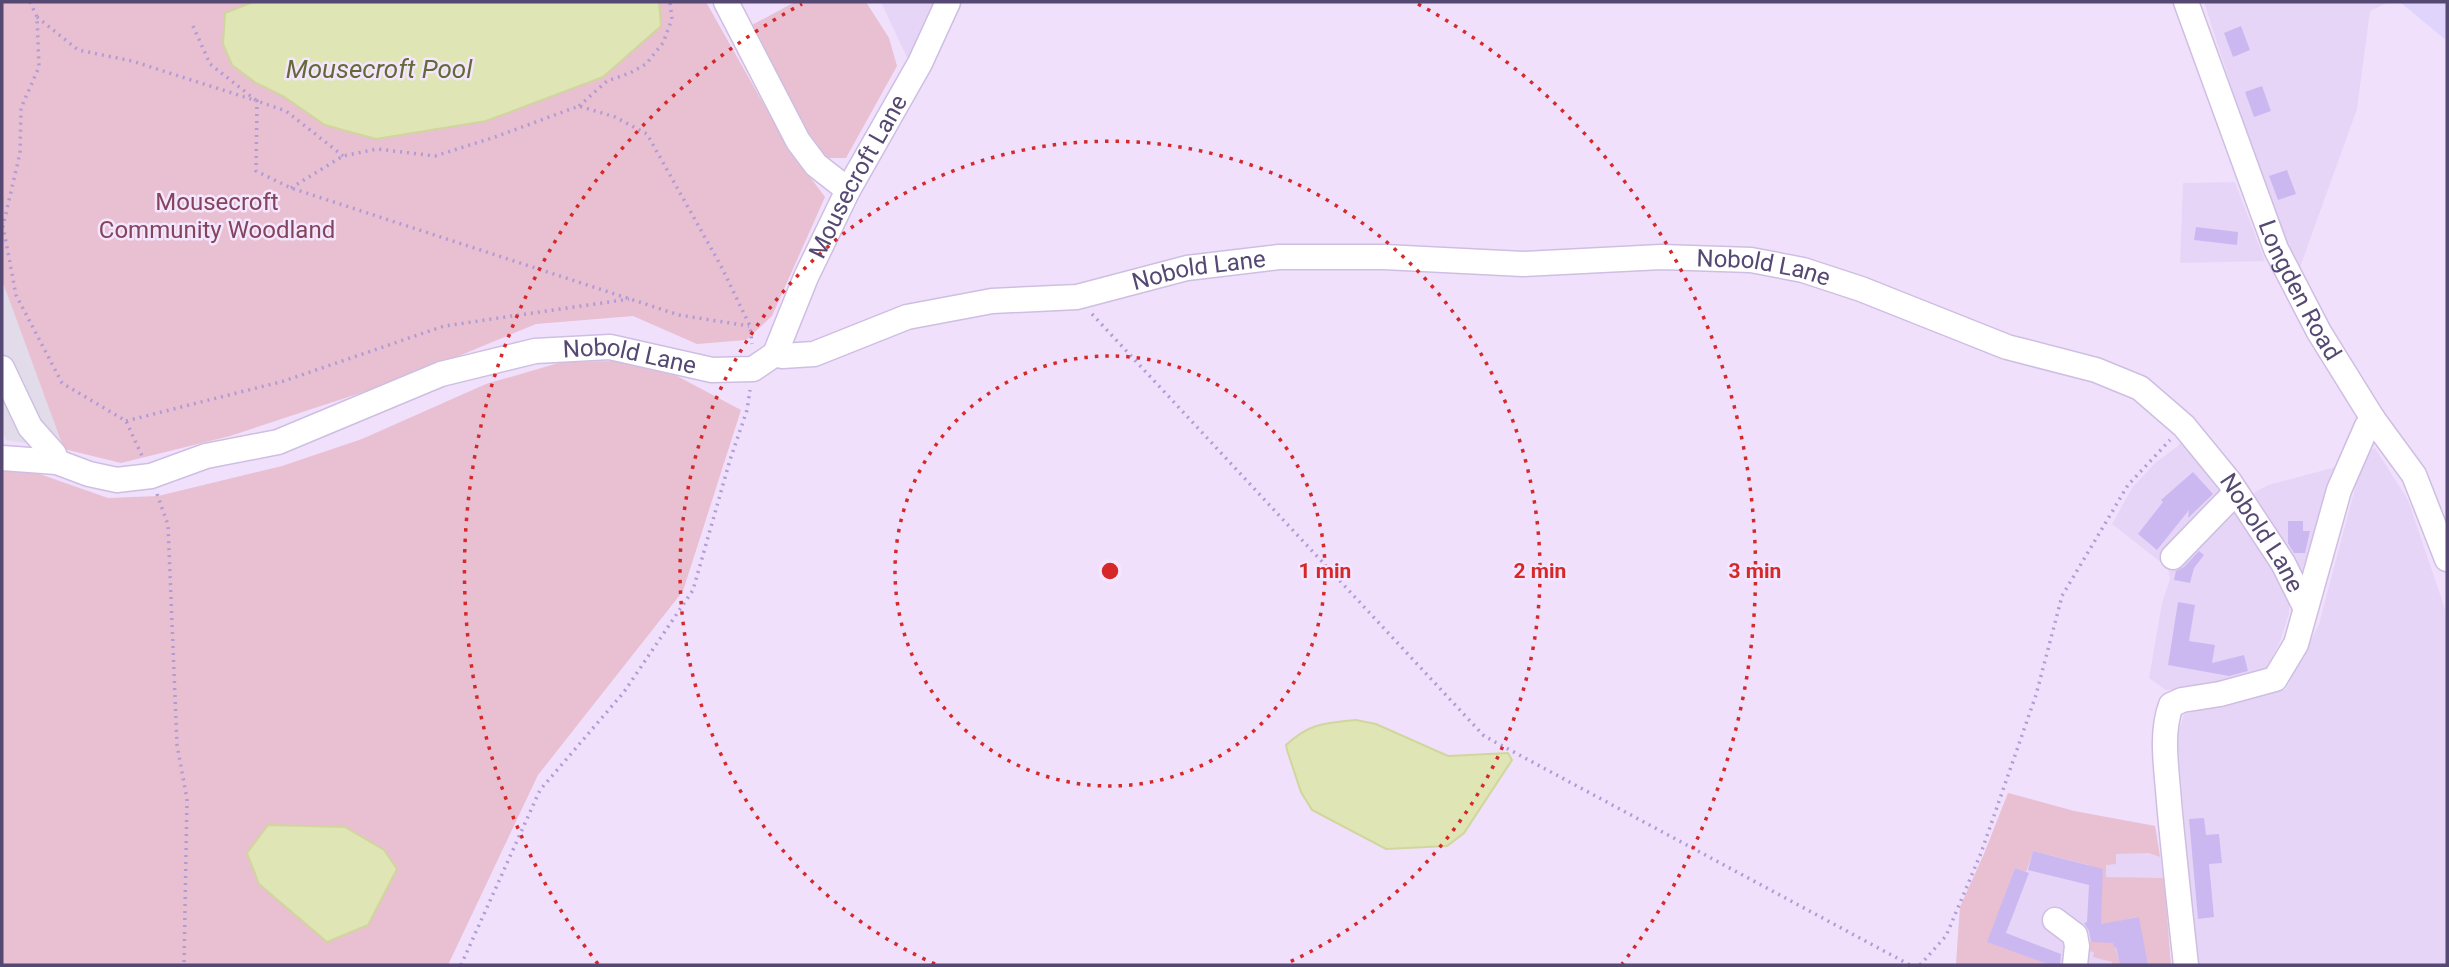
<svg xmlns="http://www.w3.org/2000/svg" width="2449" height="967" font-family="Roboto,sans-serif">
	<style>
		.residential { fill: #e7d5f8 }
		.commercial { fill: #ded4fc }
		.industrial { fill: #e2dcea }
		.green { fill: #e9bfd2 }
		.water { fill: #e0e5b5; stroke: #d0d69c; stroke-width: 2 }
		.building { fill: #ccb8f1 }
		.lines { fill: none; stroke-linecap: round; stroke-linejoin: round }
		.minor-casing { stroke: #cebfe2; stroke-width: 27 }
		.path { stroke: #b09cd5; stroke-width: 3.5; stroke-dasharray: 2 5; stroke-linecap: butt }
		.minor { stroke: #fff; stroke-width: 24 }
		.ring { fill: none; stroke: #d62828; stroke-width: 3.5; stroke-dasharray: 3.5 7 }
		.labels { text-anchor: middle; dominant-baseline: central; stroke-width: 5; stroke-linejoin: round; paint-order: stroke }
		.street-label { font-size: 24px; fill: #554872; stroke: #f4e6ff }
		.park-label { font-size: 24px; fill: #84455a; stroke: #f4e6ff }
		.water-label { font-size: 26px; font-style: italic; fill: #646a37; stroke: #f4e6ff }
		.centre { fill: #d62828; stroke: #f4e6ff; stroke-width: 3.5 }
		.ring-label { font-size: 21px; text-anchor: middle; font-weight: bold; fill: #d62828; stroke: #f4e6ff; stroke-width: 5; stroke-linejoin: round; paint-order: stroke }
	</style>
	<rect width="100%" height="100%" fill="#f0e0fc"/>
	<!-- residential -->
	<g class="residential">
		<path d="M881 2H937L910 64Z"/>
		<path d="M2204 2H2389L2370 11 2357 109 2299 270 2283 248Z"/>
		<path d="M2235 182 2265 261 2180 263 2183 183Z"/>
		<path d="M2183 439 2237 512 2289 591V613L2281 639 2266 670 2206 688 2166 690 2149 678 2162 603 2170 579 2168 568 2112 524 2132 488 2155 463 2178 446Z"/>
		<path d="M2375 448 2408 500 2445 609 2447 621V965H2197L2177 736 2184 714 2286 689 2319 624 2359 473 2368 451Z"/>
		<path d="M2336 467 2299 580 2246 497 2268 485Z"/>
		<path d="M2008 793 2074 811 2155 826 2164 878 2170 965H1956L1960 907 1984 854Z"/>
	</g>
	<!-- commercial -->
	<path class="commercial" d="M2400 2H2447V41Z"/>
	<!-- industrial -->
	<path class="industrial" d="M2 280 43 388 64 449 6 440 2 431Z"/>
	<!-- green -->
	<g class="green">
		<path d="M2 2H706L789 149 825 197 772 316 746 340 697 344 633 316 536 324 403 379 230 436 121 463 64 449 2 280Z"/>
		<path d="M795 2H866L889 38 897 66 846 158H824L801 137 752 25Z"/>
		<path d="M617 361 677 376 741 410 683 591 538 775 448 965H2V466L14 465 108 498 158 496 282 466 362 439 486 384 562 362Z"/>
		<path d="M2008 793 2074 811 2155 826 2160 857 2149 853 2116 854V864L2106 865V877L2164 878 2171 965H2148L2138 917 2109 923 2120 965H2112V962L2093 957 2094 952 2084 950V942H2097L2089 865 2033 851 2026 872 2015 868 1988 942 2050 965H1956L1960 907 1984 854Z"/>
	</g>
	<!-- water -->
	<g class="water">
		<path d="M253 2H659L661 26 603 77 486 121 376 139 325 125 283 96 256 83 232 65 223 44 225 13Z"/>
		<path d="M1356 720 1376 724 1448 756 1508 753 1512 760 1464 833 1447 846 1386 849 1312 810 1301 792 1287 750 1286 745C1310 723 1325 723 1356 720Z"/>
		<path d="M268 825 345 827 384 850 397 869 368 925 327 942 259 884 247 853Z"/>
	</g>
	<!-- building -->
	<g class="building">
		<path d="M2241 26 2250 50 2233 57 2224 33Z"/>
		<path d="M2262 86 2271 111 2254 117 2245 92Z"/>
		<path d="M2287 170 2296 194 2278 200 2269 176Z"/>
		<path d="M2196 227 2238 232 2237 245 2194 240Z"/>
		<path d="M2193 472 2213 494 2188 518 2189 510 2157 550 2138 534 2163 502 2161 500Z"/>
		<path d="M2288 521H2303V531H2310L2305 553H2294L2288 543Z"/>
		<path d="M2199 551 2204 555 2194 568 2190 583 2174 580 2176 571 2184 567Z"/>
		<path d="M2178 602 2195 605 2189 641 2215 645 2212 663 2244 655 2248 671 2229 676 2168 665Z"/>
		<path d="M2204 818 2206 835 2219 834 2222 863 2209 864 2214 917 2198 919 2189 819Z"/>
		<path d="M2033 851 2103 869 2101 924 2139 917 2148 965H2120L2116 947 2114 948 2113 943 2091 942 2089 931 2084 923 2087 922 2089 885 2028 870Z"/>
		<path d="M2015 868 2029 873 2006 933 2061 954 2060 965H2050L1987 942Z"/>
	</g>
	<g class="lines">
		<!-- minor casing -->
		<g class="minor-casing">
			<g id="minor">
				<path d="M726 2 798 141 816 165 848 190"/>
				<path id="s1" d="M2186 2 2276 249 2319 332 2373 419 2414 475 2447 559"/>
				<path id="s2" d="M775 354 782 356 814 354 907 317 992 301 1077 297 1187 268 1279 257H1384L1523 264 1661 257 1751 260 1803 270 1861 289 2007 347 2096 370 2140 388 2184 426 2229 481 2283 563 2305 607"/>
				<path d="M2 368 30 427 54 454 57 462"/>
				<path id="s3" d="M2 458 57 462 89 474 117 480 151 476 206 456 278 442 441 374 535 351 610 347 712 370 753 369 775 354 806 277 848 190 920 63 948 2"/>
				<path d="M2173 557 2236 492"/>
				<path d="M2055 920 2075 935 2077 946 2075 965"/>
				<path d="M2186 965C2180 911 2174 857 2169 802 2167 771 2160 734 2171 705L2182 700 2220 694 2275 679 2296 644 2339 490 2367 426 2373 419"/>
			</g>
		</g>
		<!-- path -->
		<g class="path">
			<path d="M30 2 37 17 39 67 21 108 20 153 3 226 16 295 62 383 126 421 143 458"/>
			<path d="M37 17 78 50 132 61 257 101 256 171 291 188 679 315 749 326"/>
			<path d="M193 26 210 64 257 101 286 111 343 156"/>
			<path d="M579 106 607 81 630 73 646 64 663 43 672 19 670 2"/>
			<path d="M291 188 343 156 377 149 435 156 495 137 579 106 615 117 647 134 721 266 750 326 752 344"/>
			<path d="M1092 314 1484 736 1910 965"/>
			<path d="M126 421 284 381 444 326 629 299"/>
			<path d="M157 494 168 525 177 745 187 799 184 965"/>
			<path d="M461 965 540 790 624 692 693 590 730 460 747 410 750 390"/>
			<path d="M1920 965 1946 936 1981 853 2036 695 2062 596 2128 485 2170 440"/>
		</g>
		<!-- minor -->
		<use href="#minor" class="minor"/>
	</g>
	<!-- distance rings -->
	<g class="ring">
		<circle cx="1110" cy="571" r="215"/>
		<path d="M935 964A430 430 0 1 1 1285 964"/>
		<path d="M598 964A645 645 0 0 1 802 4M1418 4A645 645 0 0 1 1622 964"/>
	</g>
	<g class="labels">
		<!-- street labels -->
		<g class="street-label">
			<text stroke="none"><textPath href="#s3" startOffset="1001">Mousecroft Lane</textPath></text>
			<text stroke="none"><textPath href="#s2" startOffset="1003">Nobold Lane</textPath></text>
			<text stroke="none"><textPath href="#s2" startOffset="436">Nobold Lane</textPath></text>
			<text stroke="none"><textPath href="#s1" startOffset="310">Longden Road</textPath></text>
			<text stroke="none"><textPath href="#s3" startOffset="653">Nobold Lane</textPath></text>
			<text stroke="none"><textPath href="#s2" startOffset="1591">Nobold Lane</textPath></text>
		</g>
		<!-- park labels -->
		<g class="park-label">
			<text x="217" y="202">Mousecroft<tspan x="217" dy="28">Community Woodland</tspan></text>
		</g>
		<!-- water labels -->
		<g class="water-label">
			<text x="379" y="69">Mousecroft Pool</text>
		</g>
	</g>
	<circle cx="1110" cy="571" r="10" class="centre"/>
	<g class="ring-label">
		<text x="1325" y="578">1 min</text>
		<text x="1540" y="578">2 min</text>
		<text x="1755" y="578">3 min</text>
	</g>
	<!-- border -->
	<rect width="2449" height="967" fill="none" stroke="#554872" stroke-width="7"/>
</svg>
